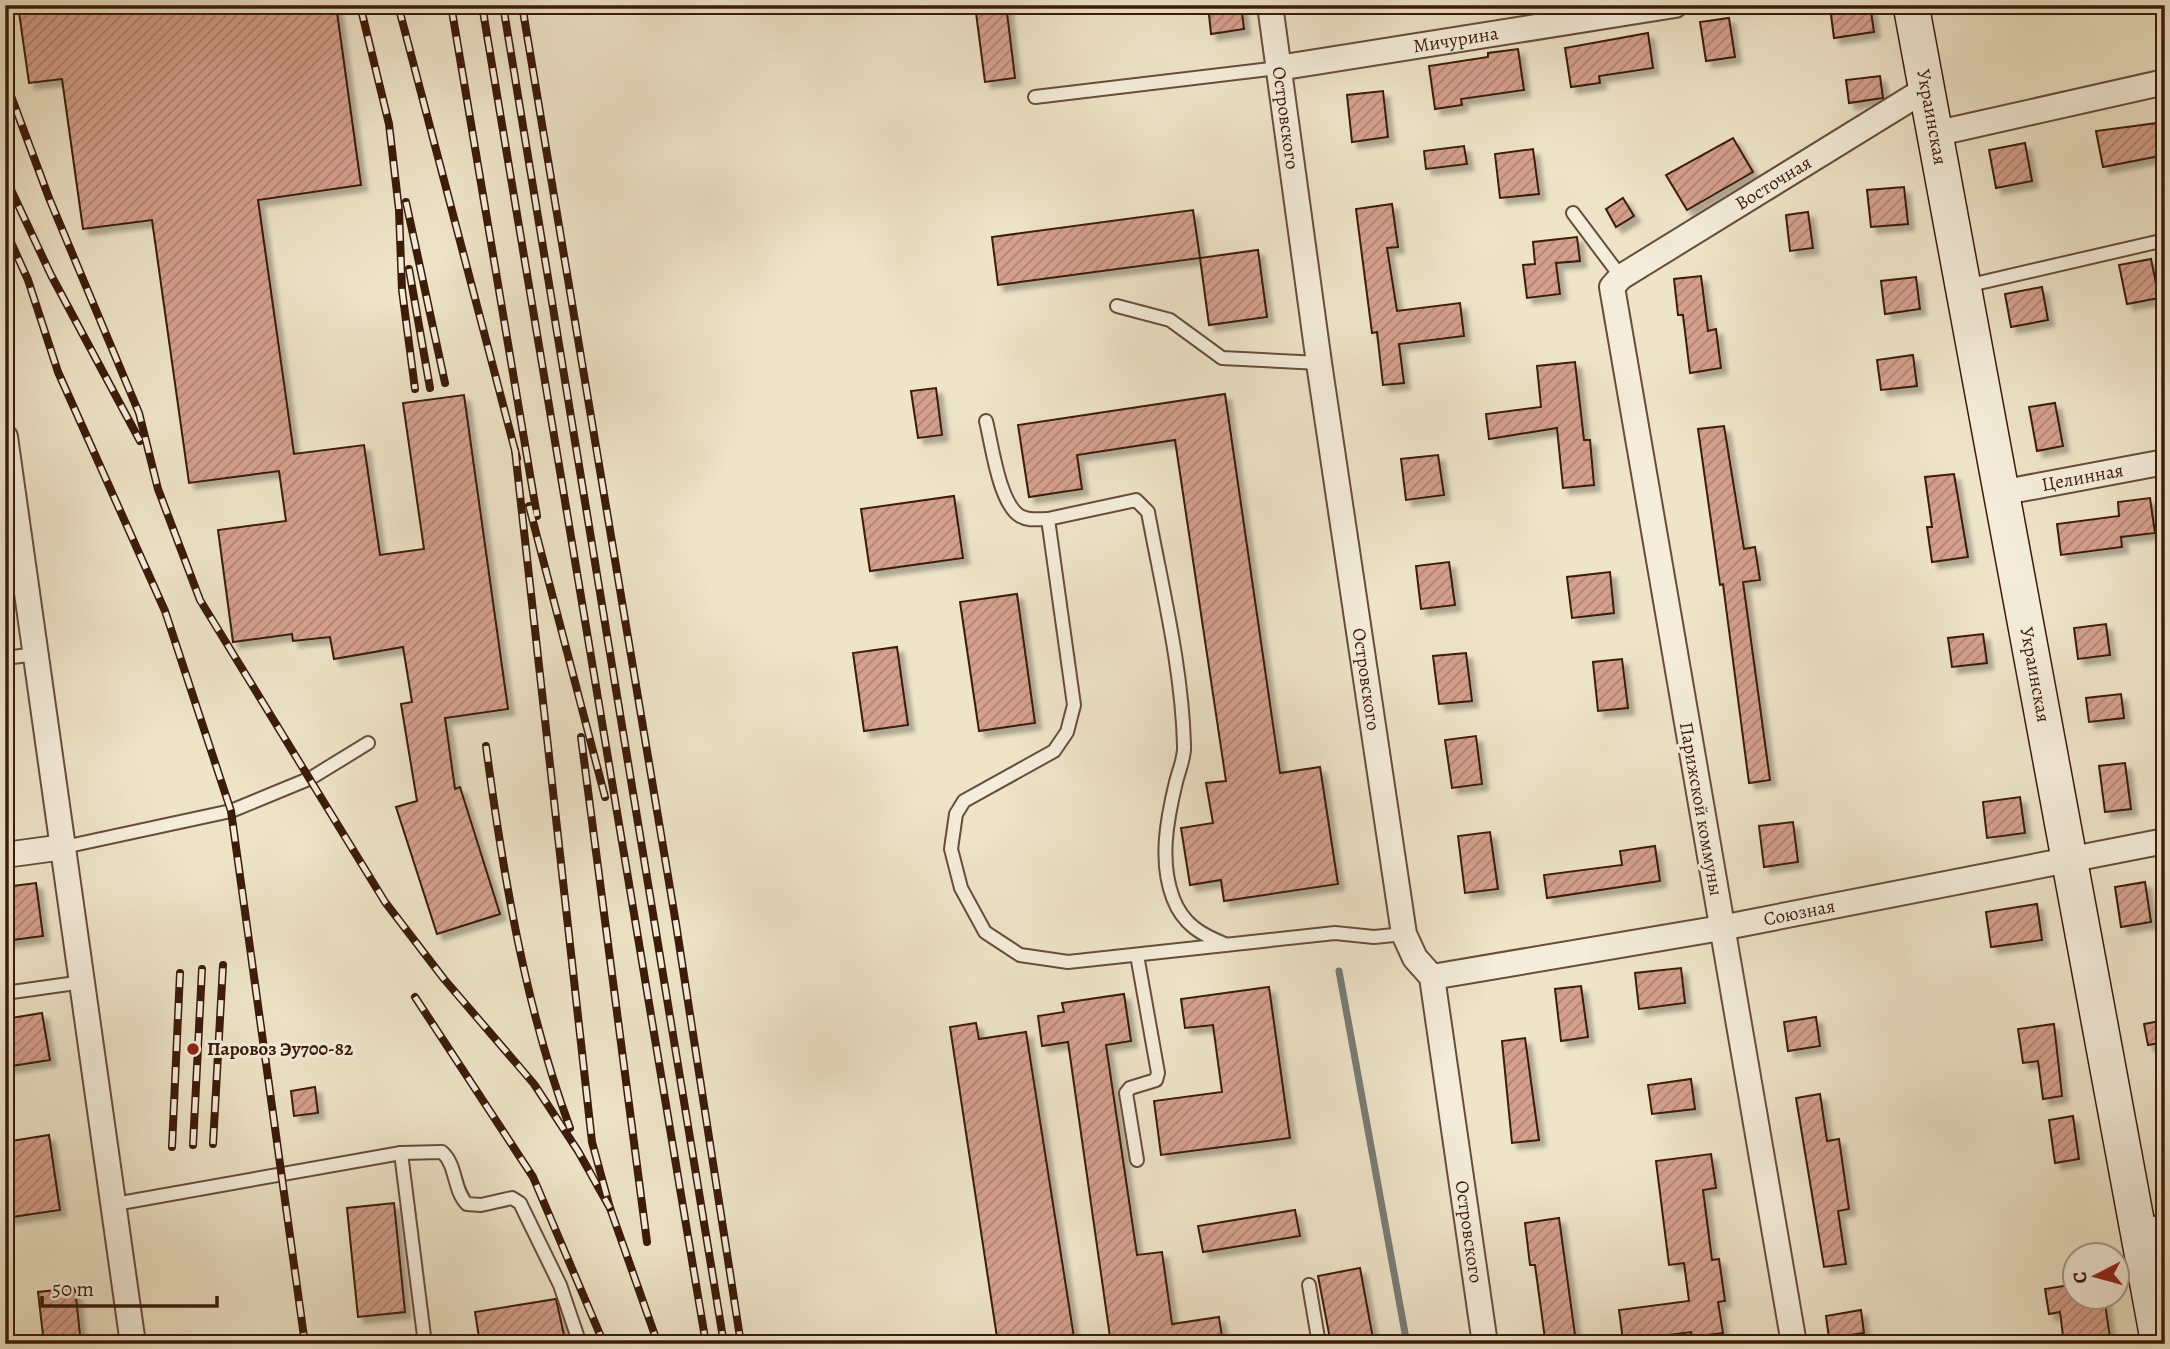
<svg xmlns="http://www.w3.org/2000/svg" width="2170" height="1349" font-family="Alegreya,serif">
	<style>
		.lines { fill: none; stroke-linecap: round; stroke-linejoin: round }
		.stream { stroke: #767c77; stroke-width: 7 }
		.building { fill: url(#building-hatch); stroke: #3b1b09; stroke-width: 2; filter: url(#shadow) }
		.lane-casing { stroke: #684d39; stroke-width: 16 }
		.street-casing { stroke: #684d39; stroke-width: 28 }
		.secondary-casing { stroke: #3b1b09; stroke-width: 38 }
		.lane { stroke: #f4eddb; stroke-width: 12 }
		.street { stroke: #f4eddb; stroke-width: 24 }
		.secondary { stroke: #f4eddb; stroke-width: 35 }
		.rail-casing { stroke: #3b1b09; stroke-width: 8 }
		.rail { stroke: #f4eddb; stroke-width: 5; stroke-dasharray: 16; stroke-linecap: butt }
		.poi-dot { fill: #8f2418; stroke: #f4eddb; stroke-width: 2.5 }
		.labels { text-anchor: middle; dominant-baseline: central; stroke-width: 6; stroke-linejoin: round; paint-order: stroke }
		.street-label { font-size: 19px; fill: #3b1b09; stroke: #f4eddb }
		.poi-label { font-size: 19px; font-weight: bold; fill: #3b1b09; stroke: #f4eddb; text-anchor: start }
	</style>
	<defs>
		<pattern id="building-hatch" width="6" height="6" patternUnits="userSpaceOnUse" patternTransform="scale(1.75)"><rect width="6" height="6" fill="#d5a08d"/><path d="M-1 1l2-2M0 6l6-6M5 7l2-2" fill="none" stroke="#ae8271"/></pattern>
		<filter id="shadow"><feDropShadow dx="6" dy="6" stdDeviation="2" flood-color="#0004"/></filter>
	</defs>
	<rect width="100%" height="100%" fill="#eee4c8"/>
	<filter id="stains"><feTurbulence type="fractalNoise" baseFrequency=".00286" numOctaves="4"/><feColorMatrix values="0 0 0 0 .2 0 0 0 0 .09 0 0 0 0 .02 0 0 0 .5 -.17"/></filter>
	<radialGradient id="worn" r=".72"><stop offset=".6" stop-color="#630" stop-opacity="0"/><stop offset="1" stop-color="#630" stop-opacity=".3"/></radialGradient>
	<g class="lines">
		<!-- stream -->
		<path class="stream" d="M1339 971 1407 1344"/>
	</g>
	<!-- building -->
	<g class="building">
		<path d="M18 5H336L361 185 258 200 294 454 364 445 380 555 424 549 403 403 464 395 508 709 445 718 455 789 460 787 500 914 437 934 396 807 417 801 401 704 412 702 403 647 334 659 330 637 293 641 292 634 233 642 218 530 286 521 279 471 189 483 152 220 83 229 62 79 29 83Z"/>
		<path d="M975 5H1006L1015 78 985 82Z"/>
		<path d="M1208 5H1241L1244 29 1211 34Z"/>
		<path d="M1842 5H1870L1874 32 1834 38 1830 7Z"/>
		<path d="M1729 18 1735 57 1706 61 1700 22Z"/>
		<path d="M1648 33 1653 68 1599 76 1600 83 1571 87 1565 48Z"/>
		<path d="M1518 49 1524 90 1461 99 1462 105 1435 109 1429 66 1488 57V53Z"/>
		<path d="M1880 76 1883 98 1849 103 1846 80Z"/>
		<path d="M1383 91 1388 137 1352 142 1347 95Z"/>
		<path d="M2165 122V155L2103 167 2096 131Z"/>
		<path d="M1733 138 1753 172 1687 210 1666 175Z"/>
		<path d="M2025 143 2032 181 1996 188 1989 150Z"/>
		<path d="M1464 146 1467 164 1426 169 1424 151Z"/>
		<path d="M1533 149 1539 194 1500 198 1495 154Z"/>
		<path d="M1904 187 1908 224 1871 227 1867 190Z"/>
		<path d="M1623 198 1634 216 1616 227 1606 209Z"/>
		<path d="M1392 204 1398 247 1387 248 1397 311 1460 303 1464 336 1399 344 1404 383 1383 385 1377 332 1372 333 1356 209Z"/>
		<path d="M1193 210 1200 258 998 285 992 237Z"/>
		<path d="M1808 212 1813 248 1790 251 1786 215Z"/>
		<path d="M1577 237 1580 261 1556 263 1560 294 1527 298 1523 265 1535 264 1533 242Z"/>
		<path d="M1258 250 1267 317 1209 325 1200 258Z"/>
		<path d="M2151 259 2159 298 2127 304 2119 265Z"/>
		<path d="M1701 276 1708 331 1716 329 1721 368 1690 373 1683 315H1678L1674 279Z"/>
		<path d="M1916 277 1920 309 1885 314 1881 281Z"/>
		<path d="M2042 287 2048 320 2011 327 2005 294Z"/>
		<path d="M1913 355 1917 386 1881 390 1877 360Z"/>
		<path d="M1575 362 1584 440H1590L1594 485 1563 488 1557 428 1489 439 1486 414 1541 407 1537 366Z"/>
		<path d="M936 388 942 435 918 438 911 391Z"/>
		<path d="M1225 394 1280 773 1320 767 1338 884 1224 901 1221 880 1190 885 1181 828 1213 823 1206 783 1226 781 1175 440 1077 455 1082 489 1029 497 1018 425Z"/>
		<path d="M2055 403 2063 446 2037 451 2029 407Z"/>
		<path d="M1724 426 1744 549 1755 547 1760 580 1743 582 1770 780 1749 783 1723 584 1720 585 1698 429Z"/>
		<path d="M1438 455 1444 495 1406 500 1401 459Z"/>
		<path d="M1954 474 1968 557 1932 562 1927 527H1932L1925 477Z"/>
		<path d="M954 496 963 558 870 571 861 509Z"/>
		<path d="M2150 498 2155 533 2121 537 2122 547 2061 555 2057 524 2119 516 2118 502Z"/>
		<path d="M1449 562 1455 605 1421 609 1416 566Z"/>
		<path d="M1610 572 1614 613 1572 618 1567 577Z"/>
		<path d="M1017 594 1035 723 979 731 960 602Z"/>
		<path d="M2106 624 2110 655 2078 659 2074 628Z"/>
		<path d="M1983 634 1987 663 1952 667 1948 638Z"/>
		<path d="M897 647 908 725 864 731 853 653Z"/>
		<path d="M1466 653 1472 701 1439 704 1433 656Z"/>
		<path d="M1622 659 1628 708 1598 711 1593 662Z"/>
		<path d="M2121 694 2124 718 2089 722 2086 698Z"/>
		<path d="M1476 736 1482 784 1452 788 1445 740Z"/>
		<path d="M2125 763 2131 809 2105 812 2099 766Z"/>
		<path d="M2020 797 2025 833 1987 838 1983 802Z"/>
		<path d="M1793 822 1798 862 1764 867 1759 826Z"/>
		<path d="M1490 832 1498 889 1465 893 1458 836Z"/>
		<path d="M1655 846 1660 881 1547 898 1544 875 1622 865 1620 851Z"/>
		<path d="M2145 882 2151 922 2121 927 2115 887Z"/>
		<path d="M36 883 43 936 5 941V887Z"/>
		<path d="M2037 904 2042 940 1991 947 1986 912Z"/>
		<path d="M1681 968 1685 1003 1639 1009 1635 973Z"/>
		<path d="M1581 986 1588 1037 1561 1041 1555 989Z"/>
		<path d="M1269 987 1290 1138 1161 1155 1154 1101 1222 1092 1213 1025 1185 1028 1181 999Z"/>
		<path d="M1124 994 1131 1041 1106 1045 1137 1255 1162 1252 1172 1324 1219 1317 1223 1344H1111L1068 1042 1042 1046 1038 1016 1064 1012 1062 1003Z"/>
		<path d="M42 1013 50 1060 5 1067V1019Z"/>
		<path d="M1816 1017 1820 1046 1788 1051 1784 1022Z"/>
		<path d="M2165 1020V1042L2148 1045 2144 1024Z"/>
		<path d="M976 1023 979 1039 1026 1032 1075 1344H998L950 1027Z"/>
		<path d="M2054 1024 2062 1096 2043 1099 2038 1061 2023 1063 2018 1029Z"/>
		<path d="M1525 1038 1539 1140 1512 1143 1502 1041Z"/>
		<path d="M1691 1079 1695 1109 1652 1114 1648 1085Z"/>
		<path d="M315 1087 318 1113 294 1116 291 1091Z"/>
		<path d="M1820 1094 1827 1141 1839 1139 1849 1209 1838 1211 1846 1264 1824 1267 1796 1098Z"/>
		<path d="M2073 1116 2079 1159 2055 1163 2049 1120Z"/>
		<path d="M49 1135 60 1210 5 1218V1142Z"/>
		<path d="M1711 1154 1716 1188 1703 1190 1712 1260 1719 1259 1725 1301 1718 1302 1723 1333 1692 1337 1691 1332 1623 1341 1619 1310 1689 1301 1684 1263 1669 1265 1656 1161Z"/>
		<path d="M394 1203 405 1312 358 1317 347 1208Z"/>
		<path d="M1295 1210 1300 1236 1203 1252 1198 1226Z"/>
		<path d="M1559 1218 1575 1335 1545 1339 1535 1265H1530L1525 1223Z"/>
		<path d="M1360 1268 1374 1344H1331L1318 1276Z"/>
		<path d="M2076 1284V1297H2104L2111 1344H2064L2060 1312 2049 1314 2045 1289Z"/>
		<path d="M75 1288 81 1344H44L38 1292Z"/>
		<path d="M556 1299 566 1344H480L475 1312Z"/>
		<path d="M1861 1310 1864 1333 1829 1338 1826 1316Z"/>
	</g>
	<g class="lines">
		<!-- lane casing -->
		<g class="lane-casing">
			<g id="lane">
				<path d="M1035 97 1278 68"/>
				<path d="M1573 213 1621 277"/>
				<path d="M1966 286 2165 240"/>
				<path d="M1117 306 1170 320 1222 358 1319 363"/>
				<path d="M986 421C992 445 999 503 1020 516 1029 521 1038 519 1048 519"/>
				<path d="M5 658 36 654"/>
				<path d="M64 847 231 811 311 778 368 743"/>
				<path d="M1227 945C1202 935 1183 925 1173 898 1159 861 1167 819 1176 782 1179 770 1185 757 1184 745 1182 667 1162 588 1148 512L1136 500 1048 519 1074 705 1067 732 1054 751 964 801 956 814 951 849 961 888 985 932 1020 955 1068 962 1335 933 1374 937 1404 934"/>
				<path d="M1137 955 1158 1073 1156 1080 1130 1088 1126 1093 1137 1160"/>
				<path d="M5 993 83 982"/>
				<path d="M401 1153 425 1344"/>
				<path d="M115 1204 401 1153 442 1152C457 1165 453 1190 467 1204L481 1205 512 1198 520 1203 560 1285 580 1344"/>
				<path d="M1309 1285 1319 1344"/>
			</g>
		</g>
		<!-- street casing -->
		<g class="street-casing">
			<g id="street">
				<path id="s1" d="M1270 5 1319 363 1404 934 1415 958 1432 977 1485 1344"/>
				<path id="s2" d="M1278 68 1675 5"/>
				<path d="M1934 134 2165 82"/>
				<path d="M5 437 133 1344"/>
				<path id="s3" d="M2000 493 2165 462"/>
				<path d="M5 855 64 847"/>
				<path id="s4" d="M1432 977 1721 928 2165 841"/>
				<path d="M2138 1232 2165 1227"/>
				<path id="s5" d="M1794 1344 1612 287 1621 277 1926 89"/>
			</g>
		</g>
		<!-- secondary casing -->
		<g class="secondary-casing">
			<g id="secondary">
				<path id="s6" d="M1911 5 2159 1344"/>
			</g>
		</g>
		<!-- lane -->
		<use href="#lane" class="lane"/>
		<!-- street -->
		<use href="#street" class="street"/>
		<!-- secondary -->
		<use href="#secondary" class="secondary"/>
		<!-- rail casing -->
		<g class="rail-casing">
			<g id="rail">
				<path d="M360 5 389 124 399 210 402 290 415 389"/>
				<path d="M398 5 517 458"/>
				<path d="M451 5 537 516"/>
				<path d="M482 5 706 1344"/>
				<path d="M503 5 724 1344"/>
				<path d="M522 5 676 924 741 1344"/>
				<path d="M5 80 49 198 139 413 158 489 200 600 385 902 444 979 534 1084 578 1151 610 1208"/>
				<path d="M5 177 51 275 140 441"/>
				<path d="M406 202 445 383"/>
				<path d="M5 229 28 280 58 372 165 611 231 811 305 1344"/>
				<path d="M409 269 430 388"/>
				<path d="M515 450 592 1142 610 1208 658 1344"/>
				<path d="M529 506 605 797"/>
				<path d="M581 737 647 1242"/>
				<path d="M486 746C503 874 525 1006 570 1128"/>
				<path d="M415 997 533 1177 604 1344"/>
				<path d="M213 1144 223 965"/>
				<path d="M193 1145 202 969"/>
				<path d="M172 1147 180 973"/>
			</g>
		</g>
		<!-- rail -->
		<use href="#rail" class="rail"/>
	</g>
	<!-- markers -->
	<circle class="poi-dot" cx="193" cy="1049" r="7"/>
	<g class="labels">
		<!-- street labels -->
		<g class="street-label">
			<text stroke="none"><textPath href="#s2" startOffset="180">Мичурина</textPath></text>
			<text stroke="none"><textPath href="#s6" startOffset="114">Украинская</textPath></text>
			<text stroke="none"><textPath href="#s1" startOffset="114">Островского</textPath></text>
			<text stroke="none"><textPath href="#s5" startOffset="1265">Восточная</textPath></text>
			<text stroke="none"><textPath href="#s3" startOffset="84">Целинная</textPath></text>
			<text stroke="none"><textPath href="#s6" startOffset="681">Украинская</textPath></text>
			<text stroke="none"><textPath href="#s1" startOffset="681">Островского</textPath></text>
			<text transform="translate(1701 809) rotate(80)">Парижской коммуны</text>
			<text stroke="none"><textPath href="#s4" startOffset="373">Союзная</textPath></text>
			<text stroke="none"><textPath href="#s1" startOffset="1248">Островского</textPath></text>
		</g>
		<!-- poi labels -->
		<g class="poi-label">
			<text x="207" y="1049">Паровоз Эу700-82</text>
		</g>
	</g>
	<!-- margin -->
	<rect width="2170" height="1349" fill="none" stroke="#eee4c8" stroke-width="28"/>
	<rect x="7" y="7" width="2156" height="1335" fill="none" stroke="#3b1b09" stroke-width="3.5"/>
	<rect x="14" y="14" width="2142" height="1321" fill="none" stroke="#3b1b09" stroke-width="2"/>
	<!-- north arrow -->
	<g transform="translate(2096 1276) rotate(264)"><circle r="33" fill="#f4eddb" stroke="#aa9987" stroke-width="2"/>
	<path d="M0-5L12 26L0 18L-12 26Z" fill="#8f2418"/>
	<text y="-10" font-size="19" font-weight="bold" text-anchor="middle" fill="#3b1b09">С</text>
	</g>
	<!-- scale -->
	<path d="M42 1296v10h175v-10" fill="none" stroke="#3b1b09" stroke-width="3.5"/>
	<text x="52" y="1296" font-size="21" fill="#3b1b09" stroke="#f4eddb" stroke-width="5" paint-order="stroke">50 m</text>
	<rect width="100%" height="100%" filter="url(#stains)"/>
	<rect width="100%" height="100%" fill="url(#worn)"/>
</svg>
